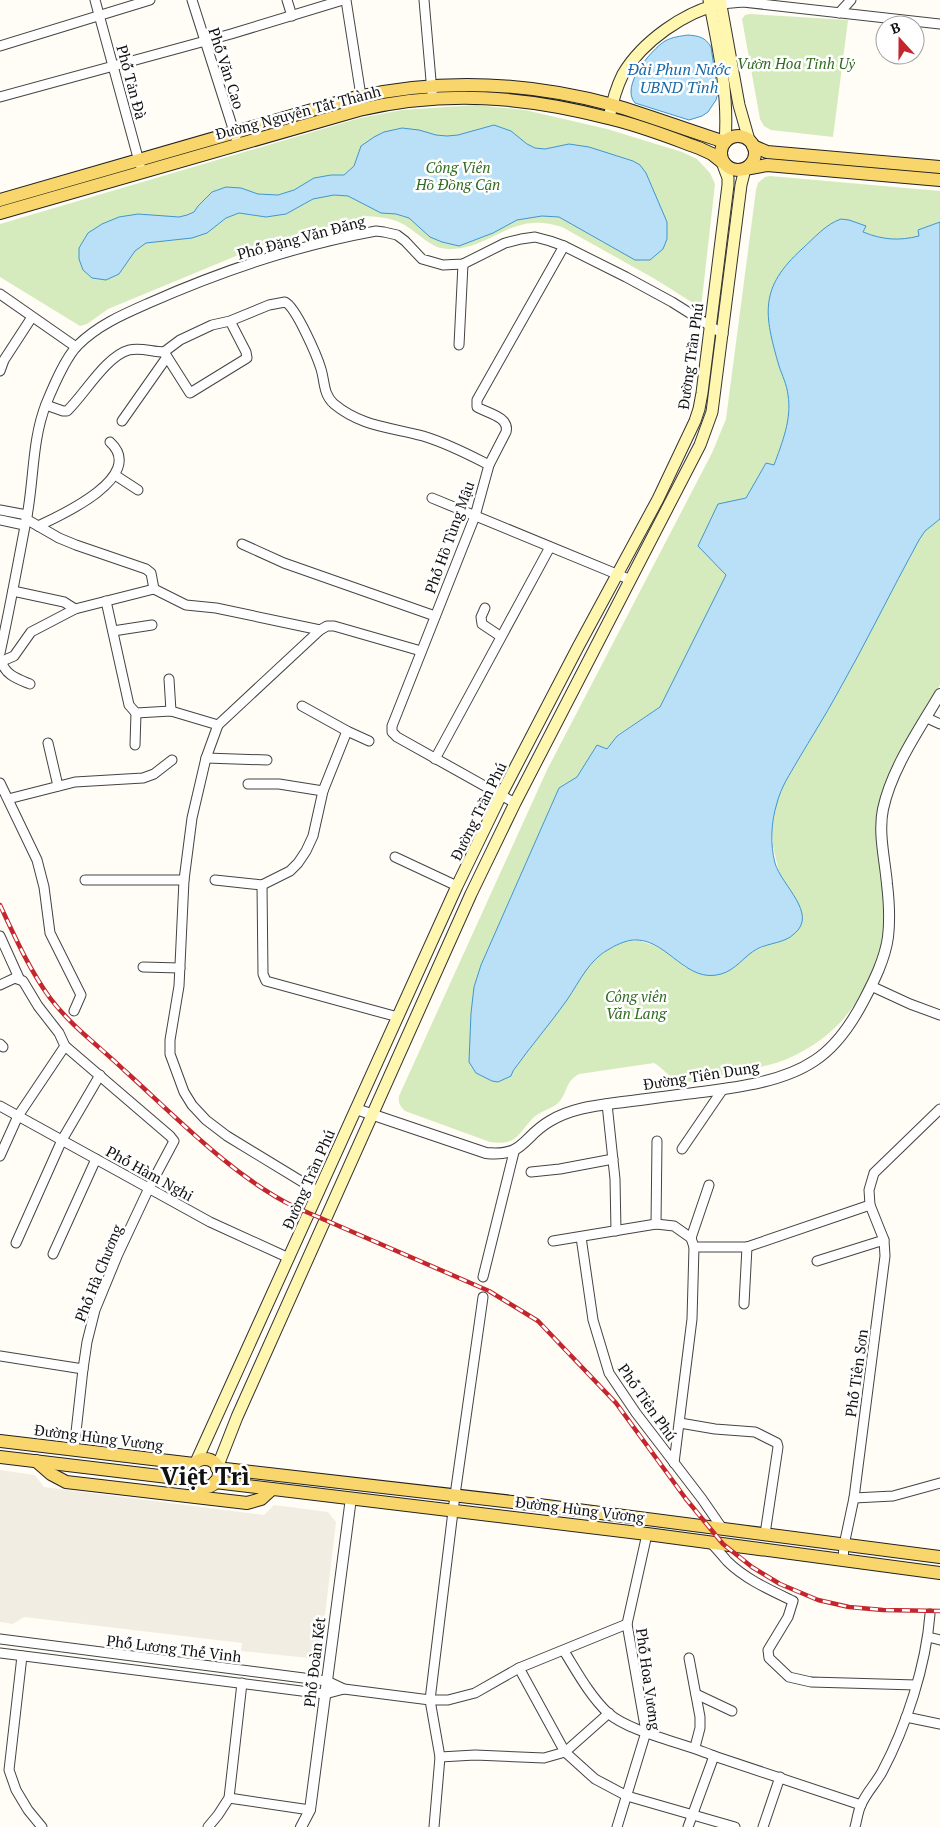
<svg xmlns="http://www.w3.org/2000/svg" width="940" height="1827" font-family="'PT Serif',serif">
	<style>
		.green { fill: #d5ebbd }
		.plaza { fill: #f1ede2 }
		.water { fill: #b9e0f7; stroke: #3f96cf }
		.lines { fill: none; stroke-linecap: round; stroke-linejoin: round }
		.minor-casing { stroke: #444; stroke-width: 11 }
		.tertiary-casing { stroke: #444; stroke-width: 12 }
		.secondary-casing { stroke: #333; stroke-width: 13 }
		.primary-casing { stroke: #222; stroke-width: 14 }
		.minor { stroke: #fff; stroke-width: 9 }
		.tertiary { stroke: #fff; stroke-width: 10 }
		.secondary { stroke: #fff6b0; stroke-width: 11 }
		.primary { stroke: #f9d66b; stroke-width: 12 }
		.rail-casing { stroke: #c4262e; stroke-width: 4.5 }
		.rail { stroke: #fff; stroke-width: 2.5; stroke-dasharray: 8; stroke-linecap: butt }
		.labels { text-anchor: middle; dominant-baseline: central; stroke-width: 5; stroke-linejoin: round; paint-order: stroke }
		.park-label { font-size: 15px; font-style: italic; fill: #2f6b1f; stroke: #fff }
		.street-label { font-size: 15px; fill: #111; stroke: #fff }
		.water-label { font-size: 16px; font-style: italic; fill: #1768a6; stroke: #fff }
		.town-label { font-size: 25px; font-weight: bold; fill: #111; stroke: #fff }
	</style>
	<rect width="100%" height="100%" fill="#fffdf5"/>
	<!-- green -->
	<g class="green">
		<path d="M750 14 848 20 833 137 771 130 764 126 760 119 742 19 745 15Z"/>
		<path d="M475 105 525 110 607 129 682 152 697 159 710 173 715 184 701 308 655 279 562 227C512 210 494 248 451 249 430 250 419 232 401 223 391 218 378 217 367 216L265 244 108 309 87 324 80 326 0 277V224L360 118 402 110Z"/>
		<path d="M770 176 940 191V222L918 230 920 236C899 241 883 240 863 232L866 226 776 354C780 367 787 382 788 396 792 420 782 443 774 465L766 463 746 498 718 504 727 575 660 707 617 735 607 749 597 745 577 777 559 788 481 965 474 987 511 1076 513 1071 566 1001 586 969 596 958 609 949 623 942 637 940 653 945 665 951 686 968 731 970 750 953 772 943 791 892 779 873 773 846 772 829 776 804 783 785 837 694 919 540 925 531 940 519V685L903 752 885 793V935C869 992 844 1034 787 1059 770 1066 750 1069 731 1073 718 1076 692 1084 679 1081 669 1078 663 1068 654 1063L579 1074C566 1081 568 1090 560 1101 553 1109 542 1110 534 1117 518 1133 518 1146 490 1142L405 1111C400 1106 398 1103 399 1096L547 770 712 453 726 419 756 190 758 183 765 177Z"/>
	</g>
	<!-- plaza -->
	<path class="plaza" d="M0 1470 35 1475 44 1487 264 1515 274 1505 328 1512 336 1522 321 1649 316 1655 308 1658 241 1651 242 1643 24 1617 13 1624 0 1622Z"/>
	<!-- water -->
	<g class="water">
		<path d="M688 35C699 36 705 37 711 47L718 93 716 100 708 112 702 116 689 120 635 103C620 86 651 50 665 41 672 37 681 36 688 35Z"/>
		<path d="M494 125 511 131 527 144 535 148 545 149 569 144 589 147 633 161 640 165 646 173 667 222V239L663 249 650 260H635L559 217 542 216 517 220 493 233 459 246 442 242 430 237 409 218 396 214 381 213 348 196 334 195 313 199 286 214 266 217 239 213 226 218 207 233 192 238 146 243 135 251 119 274 106 280 92 278 83 270 79 259V248L88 233 102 224 119 217 138 214 179 217 187 215 194 212 198 206 212 192 226 187 241 188 258 194 278 195 294 190 314 178 331 175H344L354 166 361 146 374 137 384 132 402 128 419 130 436 135 447 136 458 135Z"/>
		<path d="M841 219 849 220 866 226 863 232C883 240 899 241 919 236L918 230 940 222V519L925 531 919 540C891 591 866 643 837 694 825 716 811 738 798 760 790 774 781 787 777 803 771 822 770 844 775 863 781 885 819 914 794 934 785 943 768 943 757 949 744 956 736 970 721 974 687 984 669 942 638 940 629 939 618 944 611 948 589 959 580 981 567 1000 550 1024 530 1047 513 1071L511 1076 498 1082 492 1081 476 1073 469 1062 471 1013 474 987 481 965 559 788 577 777 597 745 607 749 617 736 660 707 726 575 698 546 718 504 746 498 766 463 774 465C782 443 792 419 788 395 787 385 782 375 779 366 764 314 759 288 802 249 814 238 826 224 841 219Z"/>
	</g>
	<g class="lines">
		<!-- minor casing -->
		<g class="minor-casing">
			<g id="minor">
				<path d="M95 0 140 165"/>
				<path d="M192 0 236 138"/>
				<path d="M287 0 292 16"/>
				<path d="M346 0 361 96"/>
				<path d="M424 0 432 92"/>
				<path d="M721 4 743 2 940 24"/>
				<path d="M839 13 851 0"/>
				<path d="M0 46 150 0"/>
				<path d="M0 97 231 34 343 0"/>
				<path d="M0 294 76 347"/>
				<path d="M230 321 246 352 247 358 190 393 164 352 180 340 212 325 230 321 269 305 285 302C296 307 317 356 321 369 325 382 323 394 334 404 362 427 390 427 423 436 446 443 468 454 489 465"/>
				<path d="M459 345 463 264"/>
				<path d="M0 371 4 360 32 317"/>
				<path d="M46 405 63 411H67C84 395 106 356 129 350 141 347 152 352 164 352"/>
				<path d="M122 421 167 357"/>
				<path d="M115 475 138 490"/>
				<path d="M432 498 631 580"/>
				<path d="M0 510 27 515"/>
				<path d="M26 519 59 538 76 545 146 569 151 573 154 589"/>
				<path d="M0 520 24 525"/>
				<path d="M38 526C62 515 147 476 110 442"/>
				<path d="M242 544 284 563 435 616"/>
				<path d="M13 591 64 602 75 609"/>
				<path d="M106 601 129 705 136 713 171 711 218 725"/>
				<path d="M485 608 481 617 482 624 500 636"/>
				<path d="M113 631 152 625"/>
				<path d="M0 653C10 608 18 562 27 516 34 479 32 440 46 404 53 387 65 358 78 345 98 325 124 314 149 303 221 271 299 245 376 231L384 232 397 235 405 241 422 259 443 265 463 264 505 243 521 239 535 237 550 241 564 246 626 277 672 302 723 334"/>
				<path d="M0 662 14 656 31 632 75 609 154 589 186 605 216 608 320 630"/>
				<path d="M2 662C5 675 18 679 30 684"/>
				<path d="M169 679 171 711"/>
				<path d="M302 706 347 731"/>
				<path d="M927 718 940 724"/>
				<path d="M48 743 58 786"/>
				<path d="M135 745 136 713"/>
				<path d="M206 758 267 760"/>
				<path d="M435 759 550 547"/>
				<path d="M0 783 37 860 44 887 50 933 81 995 74 1011"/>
				<path d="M248 784H279L323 791"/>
				<path d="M8 799 75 782 143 778 154 774 172 760"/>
				<path d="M515 803 397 737 392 732V726L475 516 489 465 506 432C510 417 487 413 477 407V400L564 246"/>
				<path d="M395 857 457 886"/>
				<path d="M85 880H184"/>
				<path d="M215 880 262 885 290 871 298 863 306 851 313 836 323 791 347 731 369 741"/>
				<path d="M262 885 263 974 266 981 398 1017"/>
				<path d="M0 936 19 978"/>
				<path d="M143 967 180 968"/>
				<path d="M0 985 15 978 23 981 38 1006 59 1033 65 1046 170 1136 174 1141 149 1188 118 1254 95 1310 87 1342 83 1369 74 1450"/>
				<path d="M871 986 910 1004 940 1015"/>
				<path d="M0 1044 3 1047"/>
				<path d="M607 1104 615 1179 616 1231"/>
				<path d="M0 1106 210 1222 289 1258"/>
				<path d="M682 1149 723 1089"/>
				<path d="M0 1156 18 1116 65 1046"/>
				<path d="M531 1172 560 1169 613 1159"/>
				<path d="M319 1192 227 1136 206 1120 192 1105 184 1092 170 1054V1040L179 986 184 880 192 818 206 758 218 725 320 630 327 626H334L421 651"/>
				<path d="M656 1224 657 1141"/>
				<path d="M581 1237 593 1320 609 1373 636 1413 702 1499 722 1528"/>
				<path d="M691 1238 709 1185"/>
				<path d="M553 1241 656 1224 674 1226 691 1238 694 1247H747L870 1205"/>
				<path d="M16 1243 62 1140 100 1075"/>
				<path d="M53 1254 96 1159"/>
				<path d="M817 1261 884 1240"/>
				<path d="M483 1277 514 1152"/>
				<path d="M744 1304 747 1247"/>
				<path d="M0 1356 83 1369"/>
				<path d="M680 1423 715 1429 755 1432 777 1443 778 1447 765 1534"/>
				<path d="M674 1463 692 1319 694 1247"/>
				<path d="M854 1498 893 1496 940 1483"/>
				<path d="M711 1543C717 1549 722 1555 727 1561 745 1579 770 1590 793 1601L788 1617 768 1650 769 1658 789 1677 811 1682 916 1685"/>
				<path d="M843 1561 844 1545 854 1498 885 1256 884 1240 870 1205 869 1190 874 1173 940 1109"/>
				<path d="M928 1637 940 1640"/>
				<path d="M0 1639 327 1681 344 1689 430 1700H448L475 1693 519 1668 627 1624"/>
				<path d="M564 1651C577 1672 590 1696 608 1713 631 1733 685 1743 714 1756L861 1805"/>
				<path d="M0 1653 325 1694 344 1689"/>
				<path d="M22 1656 9 1770 16 1790 28 1810 42 1827"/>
				<path d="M689 1658 700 1717V1728L695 1747"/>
				<path d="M519 1668 565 1752 595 1779 627 1796 735 1827"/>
				<path d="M696 1694 732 1711"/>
				<path d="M906 1717 940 1724"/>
				<path d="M440 1757 475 1755 544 1758 565 1752 609 1713"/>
				<path d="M229 1798 310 1810"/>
				<path d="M208 1827 218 1815 229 1798 242 1683"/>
				<path d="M434 1827 440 1757 430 1700 455 1495 483 1297"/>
				<path d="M617 1827 646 1732 627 1624 647 1534"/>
				<path d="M688 1827 714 1756"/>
				<path d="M763 1827 780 1777"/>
				<path d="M855 1827C857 1820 858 1811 861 1805 866 1793 876 1783 882 1772 906 1727 926 1666 930 1614"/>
			</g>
		</g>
		<!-- tertiary casing -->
		<g class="tertiary-casing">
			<g id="tertiary">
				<path d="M356 1109 486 1153C525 1157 522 1137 550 1121 570 1109 592 1106 615 1103 641 1100 668 1096 694 1093 732 1088 781 1083 814 1061 836 1047 852 1023 864 1000 874 981 885 959 888 937 890 920 889 901 887 884 885 860 878 833 883 809 892 768 919 730 940 694"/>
				<path d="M301 1827 310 1810 351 1498"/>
			</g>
		</g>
		<!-- secondary casing -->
		<g class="secondary-casing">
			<g id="secondary">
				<path d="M709 0C718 46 729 94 725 142"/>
				<path d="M720 0 739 105 749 140"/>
				<path d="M609 118C612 103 616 88 623 74 642 42 685 11 721 4"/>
				<path d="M196 1462 457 886 501 795 578 647 658 499 695 421 699 409 702 393 728 185V178L722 162"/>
				<path d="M217 1468 237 1417 471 894 515 803 700 445 712 412 741 185 745 169"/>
			</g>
		</g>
		<!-- primary casing -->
		<g class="primary-casing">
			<g id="primary">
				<circle cx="738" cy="153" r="17"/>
				<path d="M753 146 767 152 940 167"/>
				<path d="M745 169 767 165 940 180"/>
				<path d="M0 200 357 97C442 78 528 82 613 105 650 116 687 130 725 142"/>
				<path d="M0 213 359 110C445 90 523 96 608 118 639 125 669 137 699 148L712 154 722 162"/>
				<path d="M0 1441 194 1464"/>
				<path d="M0 1457 193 1480"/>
				<circle cx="205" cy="1473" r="14"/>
				<path d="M36 1461 51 1474 66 1482 247 1503 261 1499 272 1489"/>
				<path d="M217 1468 539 1505 940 1557"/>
				<path d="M215 1482 647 1534 940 1573"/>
			</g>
		</g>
		<!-- minor -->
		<use href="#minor" class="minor"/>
		<!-- tertiary -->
		<use href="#tertiary" class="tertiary"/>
		<!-- secondary -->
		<use href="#secondary" class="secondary"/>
		<!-- primary -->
		<use href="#primary" class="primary"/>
		<!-- rail casing -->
		<g class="rail-casing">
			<path id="rail" d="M0 905C15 937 29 969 50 998 71 1026 99 1046 124 1070 175 1116 233 1177 295 1207L489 1291 538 1321 616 1403 686 1499 723 1544 752 1567 780 1584 818 1600 849 1607 883 1610 940 1611"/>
		</g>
		<!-- rail -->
		<use href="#rail" class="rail"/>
	</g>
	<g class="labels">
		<!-- park labels -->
		<g class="park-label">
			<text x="796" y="63">Vườn Hoa Tỉnh Uỷ</text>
			<text x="458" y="167">Công Viên<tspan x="458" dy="17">Hồ Đồng Cận</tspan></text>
			<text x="636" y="996">Công viên<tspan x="636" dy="17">Văn Lang</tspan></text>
		</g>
		<!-- street labels -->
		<g class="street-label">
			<text transform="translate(227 68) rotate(72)">Phố Văn Cao</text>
			<text transform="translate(132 82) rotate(75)">Phố Tản Đà</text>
			<text transform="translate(298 112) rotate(-15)">Đường Nguyễn Tất Thành</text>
			<text transform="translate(301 237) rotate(-15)">Phố Đặng Văn Đăng</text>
			<text transform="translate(690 356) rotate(-82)">Đường Trần Phú</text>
			<text transform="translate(449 537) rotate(-70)">Phố Hồ Tùng Mậu</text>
			<text transform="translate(478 811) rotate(-64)">Đường Trần Phú</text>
			<text transform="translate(701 1075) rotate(-9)">Đường Tiên Dung</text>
			<text transform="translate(150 1173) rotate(29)">Phố Hàm Nghi</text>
			<text transform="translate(308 1179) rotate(-66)">Đường Trần Phú</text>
			<text transform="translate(98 1273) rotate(-68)">Phố Hà Chương</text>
			<text transform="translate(856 1373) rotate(-82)">Phố Tiên Sơn</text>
			<text transform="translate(648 1402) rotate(55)">Phố Tiên Phú</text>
			<text transform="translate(99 1437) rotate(7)">Đường Hùng Vương</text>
			<text transform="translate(580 1509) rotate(7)">Đường Hùng Vương</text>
			<text transform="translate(174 1648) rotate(7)">Phố Lương Thế Vinh</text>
			<text transform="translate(314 1662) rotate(-83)">Phố Đoàn Kết</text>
			<text transform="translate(649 1679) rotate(82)">Phố Hoa Vương</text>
		</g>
		<!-- water labels -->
		<g class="water-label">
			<text x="679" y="69">Đài Phun Nước<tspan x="679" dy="18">UBND Tỉnh</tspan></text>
		</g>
		<!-- town labels -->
		<g class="town-label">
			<text x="205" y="1475">Việt Trì</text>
		</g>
	</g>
	<!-- north arrow -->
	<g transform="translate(900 40) rotate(339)"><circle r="24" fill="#ffffff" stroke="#a0a0a0"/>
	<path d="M0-4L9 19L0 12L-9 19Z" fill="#c4262e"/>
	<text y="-8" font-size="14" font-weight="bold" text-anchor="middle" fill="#111111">B</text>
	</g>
</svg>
